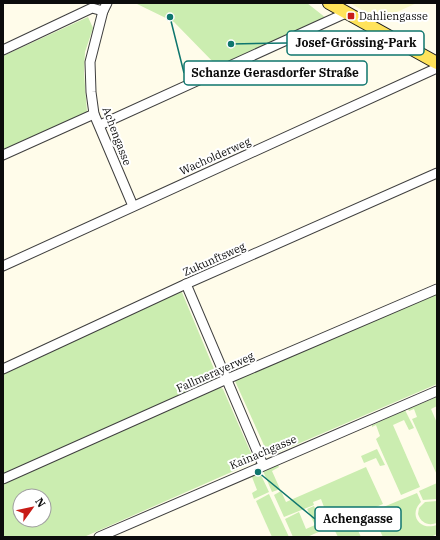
<svg xmlns="http://www.w3.org/2000/svg" width="440" height="540" font-family="'IBM Plex Serif',serif">
	<style>
		.farmland { fill: #f8f7c7 }
		.green { fill: #cbedb0; fill-rule: evenodd }
		.lines { fill: none; stroke-linecap: round; stroke-linejoin: round }
		.minor-casing { stroke: #3f3f3f; stroke-width: 11 }
		.major-casing { stroke: #1d1d1d; stroke-width: 14 }
		.minor { stroke: #fff; stroke-width: 9 }
		.major { stroke: #ffe35a; stroke-width: 12 }
		.poi-dot { fill: #c81c17; stroke: #fff; stroke-width: 1.5 }
		.labels { text-anchor: middle; dominant-baseline: central; stroke-width: 4; stroke-linejoin: round; paint-order: stroke }
		.poi-label { font-size: 11px; fill: #0c0c0c; stroke: #fff; text-anchor: start }
		.street-label { font-size: 11px; fill: #0c0c0c; stroke: #fff }
		.leader { fill: none; stroke: #0f766e; stroke-width: 1.5 }
		.callout-dot { fill: #0f766e; stroke: #fff; stroke-width: 1.5 }
		.callout { fill: #fff; stroke: #0f766e; stroke-width: 1.5 }
		.callout-label { font-size: 12px; text-anchor: middle; font-weight: bold; fill: #0c0c0c }
	</style>
	<rect width="100%" height="100%" fill="#fffcea"/>
	<!-- farmland -->
	<path class="farmland" d="M350 3H417L379 20Z"/>
	<!-- green -->
	<g class="green">
		<path d="M135 3H307L326 18 217 66 174 22Z"/>
		<path d="M88 17 93 28 85 52 84 73 87 112 3 152V56Z"/>
		<path d="M181 290 217 376 216 381 3 477V372Z"/>
		<path d="M437 290V384L272 455 267 452 235 381 237 379Z"/>
		<path d="M218 386 223 389 254 460 252 463 84 537H3V483ZM20 496H44V520H20Z"/>
		<path d="M437 397V406L431 409 437 423V475L412 419 417 417 414 409 409 411 408 409Z"/>
		<path d="M405 410 414 428 409 430 404 420 393 425 420 487 401 495 376 439 380 436 376 425 372 427V425Z"/>
		<path d="M377 449 385 465 380 466 376 458 364 463 361 456Z"/>
		<path d="M278 465 279 467 272 471 280 489 272 492 263 471Z"/>
		<path d="M366 467 383 504 307 537H293L285 519 299 512 306 529 315 525 307 509 314 506 320 518 327 515 321 499 313 502 314 505 284 517 274 495 281 491 286 502Z"/>
		<path d="M256 474 257 476 261 475 269 492 254 499 252 493 257 490 252 477 247 479 246 478Z"/>
		<path d="M437 483V499L423 500 419 491Z"/>
		<path d="M417 493 421 502C408 515 420 531 437 525V534L431 537H383L380 531 395 525 393 519 397 517 394 512 384 517 381 508Z"/>
		<path d="M269 494 289 537H272L256 501Z"/>
		<path d="M437 501V523C428 526 421 523 418 514L419 508 425 502Z"/>
		<path d="M370 514 374 524 369 526 366 519 355 524 361 537H338L334 529Z"/>
	</g>
	<g class="lines">
		<!-- minor casing -->
		<g class="minor-casing">
			<g id="minor">
				<path d="M107 3 103 11 90 62 91 92 94 114 133 206"/>
				<path d="M3 50 92 8 103 11"/>
				<path d="M100 125 346 13"/>
				<path d="M3 155 94 114"/>
				<path d="M3 266 437 68"/>
				<path d="M186 284 263 465"/>
				<path d="M3 369 186 284 437 173"/>
				<path d="M3 479 227 379 437 289"/>
				<path d="M99 537 437 391"/>
			</g>
		</g>
		<!-- major casing -->
		<g class="major-casing">
			<path id="major" d="M329 3 437 63"/>
		</g>
		<!-- minor -->
		<use href="#minor" class="minor"/>
		<!-- major -->
		<use href="#major" class="major"/>
	</g>
	<!-- markers -->
	<rect class="poi-dot" x="347" y="12" width="8" height="8" rx="2"/>
	<g class="labels">
		<!-- poi labels -->
		<g class="poi-label">
			<text x="359" y="16">Dahliengasse</text>
		</g>
		<!-- street labels -->
		<g class="street-label">
			<text transform="translate(117 136) rotate(69)">Achengasse</text>
			<text transform="translate(215 156) rotate(-24)">Wacholderweg</text>
			<text transform="translate(214 259) rotate(-24)">Zukunftsweg</text>
			<text transform="translate(215 372) rotate(-24)">Fallmerayerweg</text>
			<text transform="translate(263 452) rotate(-23)">Kainachgasse</text>
		</g>
	</g>
	<!-- callouts -->
	<path class="leader" d="M231 44L287 43M170 17L184 73M258 472L315 519"/>
	<g class="callout-dot">
		<circle cx="231" cy="44" r="4"/>
		<circle cx="170" cy="17" r="4"/>
		<circle cx="258" cy="472" r="4"/>
	</g>
	<g class="callout">
		<rect x="287" y="31" width="137" height="24" rx="4"/>
		<rect x="184" y="61" width="183" height="24" rx="4"/>
		<rect x="315" y="507" width="86" height="24" rx="4"/>
	</g>
	<g class="callout-label">
		<text x="356" y="47">Josef-Grössing-Park</text>
		<text x="275" y="77">Schanze Gerasdorfer Straße</text>
		<text x="358" y="523">Achengasse</text>
	</g>
	<!-- border -->
	<rect width="440" height="540" fill="none" stroke="#0c0c0c" stroke-width="8"/>
	<!-- north arrow -->
	<g transform="translate(32 508) rotate(57)"><circle r="19" fill="#ffffff" stroke="#9e9e9e"/>
	<path d="M0-3L7 15L0 10L-7 15Z" fill="#c81c17"/>
	<text y="-6" font-size="11" font-weight="bold" text-anchor="middle" fill="#0c0c0c">N</text>
	</g>
</svg>
